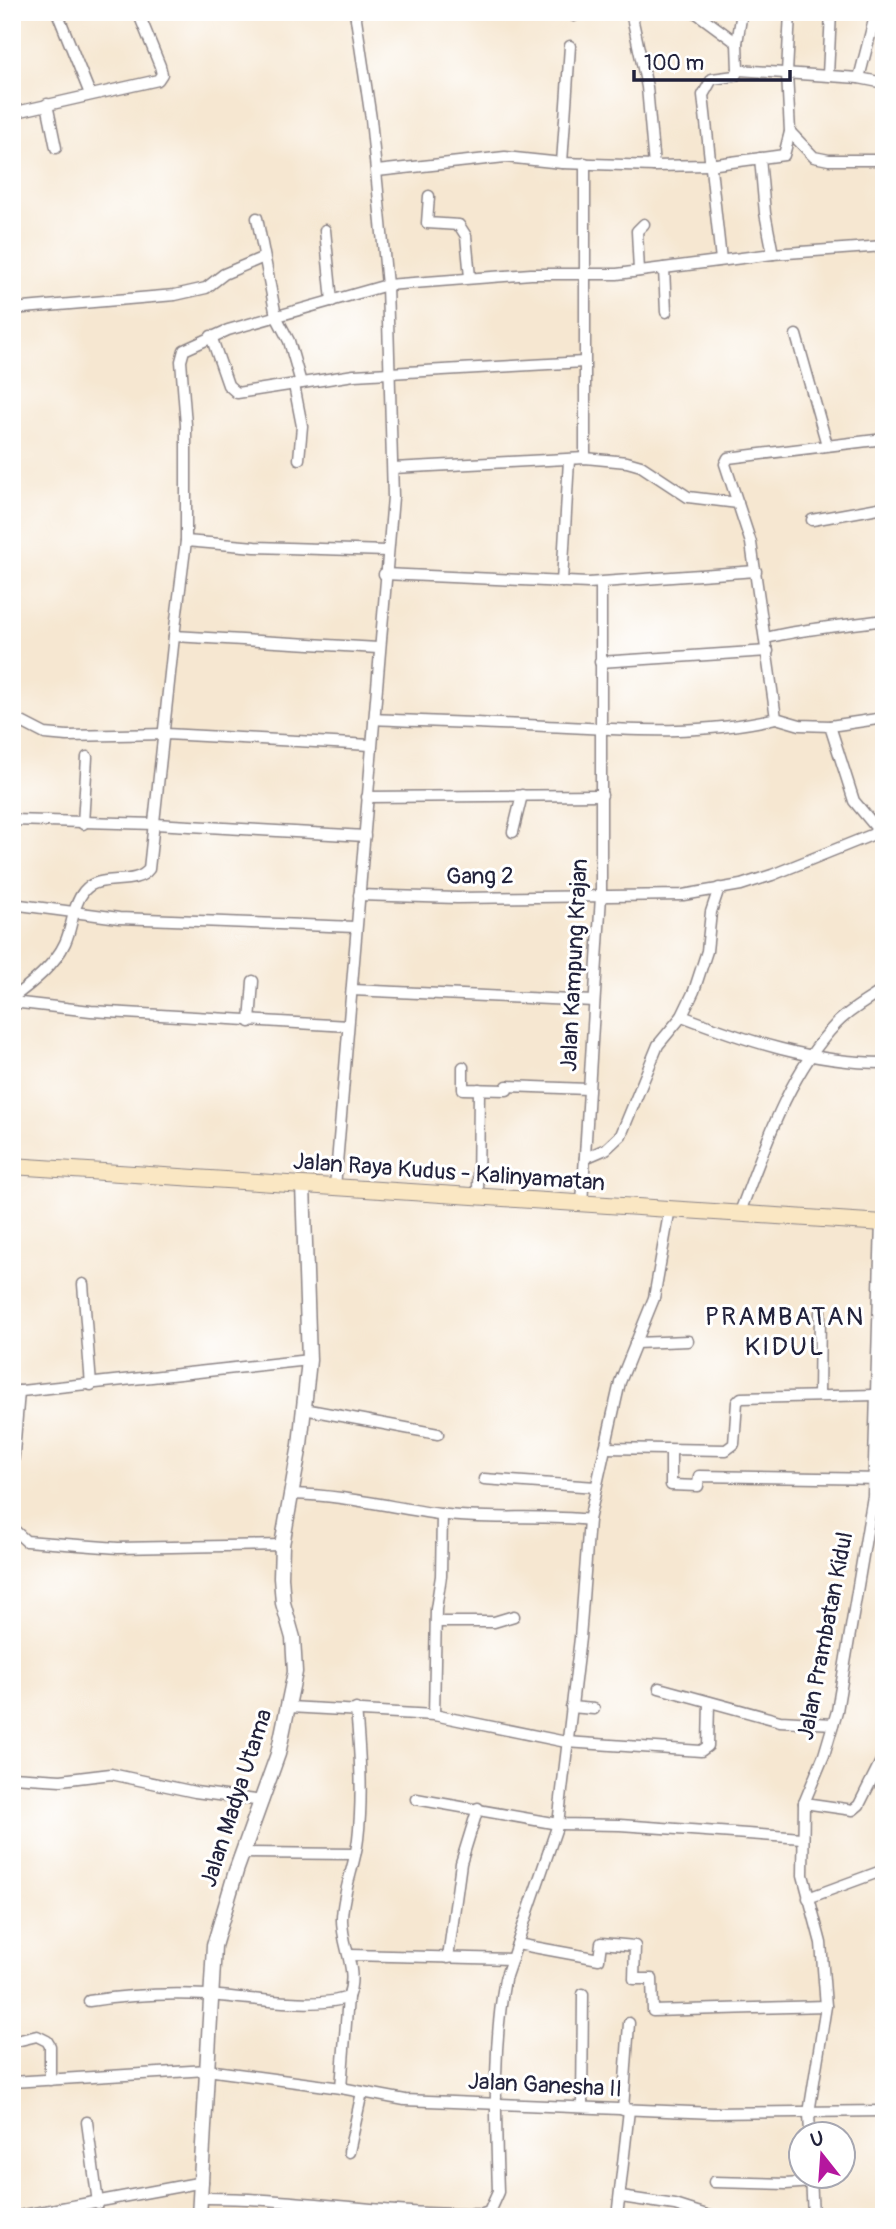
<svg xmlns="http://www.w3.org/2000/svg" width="896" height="2229" font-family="Pangolin,sans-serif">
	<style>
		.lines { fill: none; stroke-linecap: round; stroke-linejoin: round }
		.minor-casing { stroke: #8c8486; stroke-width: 13 }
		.tertiary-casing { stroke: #8c8486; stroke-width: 17 }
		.secondary-casing { stroke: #8c8486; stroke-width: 18 }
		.minor { stroke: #fff; stroke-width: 10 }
		.tertiary { stroke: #fff; stroke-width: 14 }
		.secondary { stroke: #fae7c3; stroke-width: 16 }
		.labels { text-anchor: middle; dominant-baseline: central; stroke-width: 6; stroke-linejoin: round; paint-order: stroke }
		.street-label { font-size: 23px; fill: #22223b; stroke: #fff }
		.quarter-label { font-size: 26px; letter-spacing: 2px; fill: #22223b; stroke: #fff }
	</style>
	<rect width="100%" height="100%" fill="#fff"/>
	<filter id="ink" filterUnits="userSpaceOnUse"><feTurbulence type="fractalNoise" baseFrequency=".0143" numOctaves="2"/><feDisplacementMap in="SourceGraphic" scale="14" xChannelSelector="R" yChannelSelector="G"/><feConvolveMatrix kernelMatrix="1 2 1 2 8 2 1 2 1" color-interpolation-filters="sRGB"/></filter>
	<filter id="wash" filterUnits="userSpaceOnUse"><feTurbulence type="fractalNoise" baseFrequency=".00686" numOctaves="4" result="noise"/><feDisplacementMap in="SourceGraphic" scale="28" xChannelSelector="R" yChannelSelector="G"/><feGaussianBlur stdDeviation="1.57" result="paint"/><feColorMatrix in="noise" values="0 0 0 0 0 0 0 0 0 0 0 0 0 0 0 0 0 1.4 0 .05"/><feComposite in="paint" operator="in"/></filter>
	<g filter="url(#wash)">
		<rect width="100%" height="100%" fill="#f6e7d1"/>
	</g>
	<g filter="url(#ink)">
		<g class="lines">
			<!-- minor casing -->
			<g class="minor-casing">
				<g id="minor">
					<path d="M57 12 90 94"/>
					<path d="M631 12 647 87 654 166"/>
					<path d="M695 12 737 43 738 70 859 78 884 83"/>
					<path d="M574 16 575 12"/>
					<path d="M737 43 742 12"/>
					<path d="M828 75 831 12"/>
					<path d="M859 78 876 12"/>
					<path d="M47 104 56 148"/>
					<path d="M12 113 158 80 162 74 160 66 138 12"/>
					<path d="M790 132 814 157 829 160H884"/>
					<path d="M760 158 765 213 773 254"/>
					<path d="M562 163 570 46"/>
					<path d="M377 171 505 157 562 163 654 166 709 165 784 155 790 132 787 73 790 12"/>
					<path d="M429 196 427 223 459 225 466 236 470 277"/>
					<path d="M257 218 276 316 289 341 301 383"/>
					<path d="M325 230 332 301"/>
					<path d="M721 260 703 95 712 79 735 76 738 70"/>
					<path d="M664 268 666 312"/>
					<path d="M639 271 637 231 644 224"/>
					<path d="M12 309 175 295 206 288 224 274 264 257"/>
					<path d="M796 335 827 445"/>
					<path d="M211 336 228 385 237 393 354 375 584 362"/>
					<path d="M294 385 302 426 299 459"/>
					<path d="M884 439 728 458 725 464 751 543 776 718 800 725 830 726 854 801 884 837"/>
					<path d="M585 458V163"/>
					<path d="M393 468 585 458 627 462 641 466 688 497 738 503"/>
					<path d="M812 520 884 507"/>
					<path d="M186 541 255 547 387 551"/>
					<path d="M384 574 588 583 756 571"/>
					<path d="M562 582 569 460"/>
					<path d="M766 638C805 628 844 626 884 620"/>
					<path d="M378 648 174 636 186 541V425L181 361 184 350 228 330 387 285 531 274H617L773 254 884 246"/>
					<path d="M600 662 768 651"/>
					<path d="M12 717 45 734 67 736 166 734 371 745"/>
					<path d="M374 719C431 722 489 723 546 726 622 730 702 736 776 718"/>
					<path d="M830 726 884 718"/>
					<path d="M367 797 602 795"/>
					<path d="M12 820 155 824 365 836"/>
					<path d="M83 824 87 757"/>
					<path d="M513 832 522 795"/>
					<path d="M359 895 457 898 683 895 741 885 772 875 879 832"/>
					<path d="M12 904 119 918 355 927"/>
					<path d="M352 990 594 1001"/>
					<path d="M12 998C31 984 55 965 65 943 73 926 72 906 84 891 99 872 135 888 149 869L174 636"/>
					<path d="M12 1002 91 1011 348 1026"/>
					<path d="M682 1016C747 1041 813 1063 884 1063"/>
					<path d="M250 1022 253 981"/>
					<path d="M463 1067V1089L507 1090V1086L588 1089"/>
					<path d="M585 1158 606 1149 621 1135 658 1045 682 1016 694 991 707 951 711 912 719 888"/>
					<path d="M335 1187 393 497 387 285 371 119 355 12"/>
					<path d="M478 1196 479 1089"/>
					<path d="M582 1204 601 896V583"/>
					<path d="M740 1212C765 1147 787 1076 836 1024 849 1010 869 1000 884 989"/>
					<path d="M83 1284 91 1385"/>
					<path d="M635 1343 688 1341"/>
					<path d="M12 1392 309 1360"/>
					<path d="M819 1395 820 1312"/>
					<path d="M304 1409 438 1434"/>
					<path d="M605 1448 726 1450 734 1444 737 1402 741 1398 876 1395"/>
					<path d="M671 1450V1485L698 1486 699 1476 884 1479"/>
					<path d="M12 1478 19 1391"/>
					<path d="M484 1479 596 1487"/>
					<path d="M291 1494C342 1495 390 1507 439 1514 489 1521 539 1514 589 1520"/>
					<path d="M12 1528 26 1541 118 1548 282 1545"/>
					<path d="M436 1622H494L514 1616"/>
					<path d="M659 1688 780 1721 833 1724"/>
					<path d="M289 1707 434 1715 566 1742 701 1751 708 1746 709 1702"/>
					<path d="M571 1707 594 1709"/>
					<path d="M434 1715 436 1609 441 1576 442 1514"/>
					<path d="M12 1777 61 1780 111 1774 195 1792 263 1801"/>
					<path d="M416 1799 558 1824 620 1825 802 1838"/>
					<path d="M804 1803 853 1810 859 1805 884 1755"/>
					<path d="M243 1853 355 1854"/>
					<path d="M808 1898 884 1870"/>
					<path d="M517 1944 599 1959 601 1943 635 1946 634 1979H652L653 2011 826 2006"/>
					<path d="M350 1955 512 1959"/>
					<path d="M448 1958 461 1863 478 1808"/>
					<path d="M89 2001C128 1995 167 1993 207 1995 243 1997 316 2010 348 1997 359 1969 341 1946 342 1918 343 1890 355 1866 358 1839 363 1796 360 1752 356 1709"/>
					<path d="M12 2042 37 2036 47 2041 50 2046V2080"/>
					<path d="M12 2082 207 2070 341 2088 405 2100 714 2113 884 2111"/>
					<path d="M341 2088 348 1997"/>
					<path d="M582 2107 583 1994"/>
					<path d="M623 2110 629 2023"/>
					<path d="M87 2122 98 2203"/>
					<path d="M810 2134 809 2113 826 2006 821 1943 803 1875 804 1803 824 1755 837 1711 873 1496 881 1222"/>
					<path d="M349 2152 362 2092"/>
					<path d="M811 2176 813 2217"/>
					<path d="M714 2182 786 2184 812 2182"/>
					<path d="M621 2197 675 2205 713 2217"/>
					<path d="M200 2198C295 2197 388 2216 483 2214L489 2212 498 2192C496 2121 492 2050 505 1979L558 1824 580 1638 589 1520 620 1382 654 1298 670 1208"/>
					<path d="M13 2217 203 2182"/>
					<path d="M617 2217 629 2110"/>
				</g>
			</g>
			<!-- tertiary casing -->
			<g class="tertiary-casing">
				<path id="tertiary" d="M199 2217 214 1946 236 1871 278 1754 295 1672 293 1638 283 1603 281 1577 282 1545 300 1445 309 1360 303 1185"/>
			</g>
			<!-- secondary casing -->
			<g class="secondary-casing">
				<path id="secondary" d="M12 1166 884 1223"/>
			</g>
			<!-- minor -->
			<use href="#minor" class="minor"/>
			<!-- tertiary -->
			<use href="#tertiary" class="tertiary"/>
			<!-- secondary -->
			<use href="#secondary" class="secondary"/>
		</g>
	</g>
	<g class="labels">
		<!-- street labels -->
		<g class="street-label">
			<text transform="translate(480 876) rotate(-1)">Gang 2</text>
			<text transform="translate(574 965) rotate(-87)">Jalan Kampung Krajan</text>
			<text transform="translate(449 1172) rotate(4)">Jalan Raya Kudus - Kalinyamatan</text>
			<text transform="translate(825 1636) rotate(-79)">Jalan Prambatan Kidul</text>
			<text transform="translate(236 1798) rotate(-72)">Jalan Madya Utama</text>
			<text transform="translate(545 2085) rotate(3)">Jalan Ganesha II</text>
		</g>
		<!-- quarter labels -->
		<g class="quarter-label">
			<text x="785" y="1317">PRAMBATAN<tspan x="785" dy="30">KIDUL</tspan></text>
		</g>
	</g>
	<!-- margin -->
	<rect width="896" height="2229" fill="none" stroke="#fff" stroke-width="42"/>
	<!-- north arrow -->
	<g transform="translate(822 2155) rotate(343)"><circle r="33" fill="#ffffff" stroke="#a7a7b1" stroke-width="2"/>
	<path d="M0-5L12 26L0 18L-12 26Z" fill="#b5179e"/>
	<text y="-10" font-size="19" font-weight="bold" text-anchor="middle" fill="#22223b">U</text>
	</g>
	<!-- scale -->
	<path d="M634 70v10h156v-10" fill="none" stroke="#22223b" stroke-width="3.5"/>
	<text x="644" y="70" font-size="21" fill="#22223b" stroke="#ffffff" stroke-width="5" paint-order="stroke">100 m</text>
</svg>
